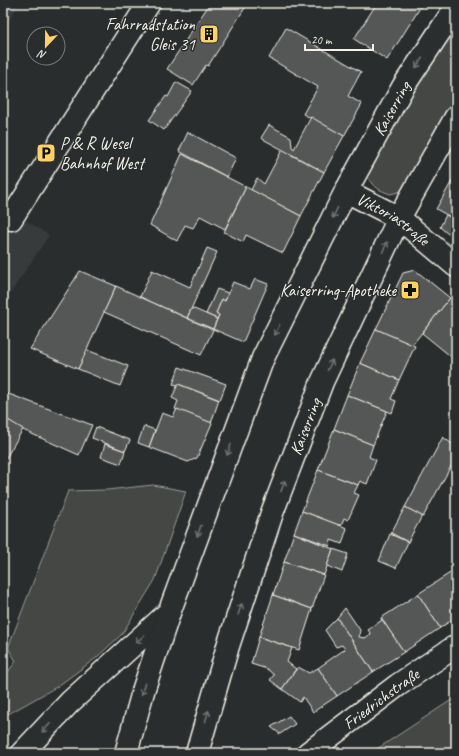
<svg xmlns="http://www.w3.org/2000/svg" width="459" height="756" font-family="Caveat,sans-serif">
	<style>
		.built { fill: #373a3a }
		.green { fill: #444645; stroke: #9c9c96 }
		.building { fill: #555756; stroke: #f4f1e8 }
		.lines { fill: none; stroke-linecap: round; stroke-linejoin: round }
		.minor-casing { stroke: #f4f1e8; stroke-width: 25 }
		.major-casing { stroke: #f4f1e8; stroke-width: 25 }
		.minor { stroke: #2a2d2e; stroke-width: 22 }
		.major { stroke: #2a2d2e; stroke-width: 22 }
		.oneway { stroke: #71726f }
		.labels { text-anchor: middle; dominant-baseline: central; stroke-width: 3; stroke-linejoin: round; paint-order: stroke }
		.poi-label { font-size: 17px; fill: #f4f1e8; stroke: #2a2d2e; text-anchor: end }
		.street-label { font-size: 17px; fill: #f4f1e8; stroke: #2a2d2e }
	</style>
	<rect width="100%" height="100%" fill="#2a2d2e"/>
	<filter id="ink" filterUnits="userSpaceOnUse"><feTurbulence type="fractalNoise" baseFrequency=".025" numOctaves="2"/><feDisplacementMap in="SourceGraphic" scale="8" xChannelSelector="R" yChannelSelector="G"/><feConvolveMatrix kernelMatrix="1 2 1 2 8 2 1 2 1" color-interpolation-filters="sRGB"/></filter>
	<g filter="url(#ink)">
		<!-- built -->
		<g class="built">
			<path d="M3 3H20L3 29Z"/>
			<path d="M3 206 49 235 3 304Z"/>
		</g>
		<!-- green -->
		<g class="green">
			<path d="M456 19V100L412 180 399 192 390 194 380 190 372 184 367 175 369 163Z"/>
			<path d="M153 485 186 491 155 580 122 634 96 658 58 686 3 717V679L16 661 8 648 68 491 107 490Z"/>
			<path d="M456 697V753H371L374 751Z"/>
		</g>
		<!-- building -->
		<g class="building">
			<path d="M210 3H248L208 66 206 65 193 85 167 69Z"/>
			<path d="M377 3H423L387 60 354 39Z"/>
			<path d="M286 28 361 72 348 96 362 104 344 136 303 114 318 87 269 58Z"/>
			<path d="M176 82 192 91 164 130 149 120 166 96 168 97Z"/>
			<path d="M311 117 344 136 324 172 261 138 269 125 291 137 292 147 294 149Z"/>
			<path d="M188 132 236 158 227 177 179 151Z"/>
			<path d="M282 150 324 172 301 216 251 190 257 178 264 184Z"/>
			<path d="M182 154 246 187 225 229 200 216 193 228 185 225 177 241 150 225Z"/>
			<path d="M456 174V220L436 209Z"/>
			<path d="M246 187 301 216 283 253 246 235 243 242 224 232Z"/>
			<path d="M446 215 456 220V241L440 227Z"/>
			<path d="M207 248 217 252 187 318 140 297 152 270 190 287Z"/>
			<path d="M415 270 450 298 412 345 376 329 403 273Z"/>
			<path d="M80 271 116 286 78 369 30 349Z"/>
			<path d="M255 279 268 284 243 342 213 329 219 315 216 313 222 299 225 301 233 282 250 289Z"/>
			<path d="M116 286 213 330 201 355 104 312Z"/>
			<path d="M217 289 228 293 225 301 222 299 216 313 219 315 217 319 206 314Z"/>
			<path d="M450 298 456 303V357L454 359 422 333Z"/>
			<path d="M192 308 217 319 213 329 187 318Z"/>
			<path d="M376 329 415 346 399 380 360 363Z"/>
			<path d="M87 350 128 366 120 386 78 369Z"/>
			<path d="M360 363 399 380 391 399 396 401 392 413 347 395Z"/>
			<path d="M179 367 226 384 220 400 178 384 177 385 173 384Z"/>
			<path d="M178 384 219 400 211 423 175 409 178 401 172 398Z"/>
			<path d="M6 393 92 425 79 455 23 430 3 417V398Z"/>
			<path d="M347 395 387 411 373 445 334 429Z"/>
			<path d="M177 409 212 423 197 458 188 462 149 447 162 413 173 417Z"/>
			<path d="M3 417 23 429 3 463Z"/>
			<path d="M144 426 155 430 149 447 138 443Z"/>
			<path d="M96 427 130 440 125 451 92 438Z"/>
			<path d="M334 429 373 445 369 457 376 460 367 484 360 481 358 485 318 470Z"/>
			<path d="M443 437 456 447V457L423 517 405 507Z"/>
			<path d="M105 444 125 451 121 464 101 457Z"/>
			<path d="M318 470 358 485 354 493 359 495 348 520 344 518 341 526 302 511Z"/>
			<path d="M405 507 422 516 408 542 391 533Z"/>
			<path d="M302 511 347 528 342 544 331 540 330 546 294 533Z"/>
			<path d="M294 533 333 549 324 575 284 562Z"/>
			<path d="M390 534 408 542 396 568 379 561Z"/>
			<path d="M333 549 348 554 342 572 327 566Z"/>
			<path d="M284 562 324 575 312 609 273 595Z"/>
			<path d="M456 569V617L440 628 418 594Z"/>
			<path d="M418 594 440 628 404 652 381 618Z"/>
			<path d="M273 595 312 609 299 650 259 637Z"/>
			<path d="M345 608 360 630 359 637 365 638 371 634 368 630 382 620 381 618 404 652 373 672 337 618Z"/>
			<path d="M337 618 373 672 337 696 318 668 345 649 342 645 336 647 325 630Z"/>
			<path d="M259 637 292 648 287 662 296 669 282 689 270 680 274 675 267 669 251 664Z"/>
			<path d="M298 667 309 673 318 668 337 696 313 712 303 697 300 702 282 689Z"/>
			<path d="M289 716 295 724 280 734 271 727Z"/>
		</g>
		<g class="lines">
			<!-- minor casing -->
			<g class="minor-casing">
				<g id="minor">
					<path id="s1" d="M346 191 399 218 456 266"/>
					<path d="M11 219 149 3"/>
					<path id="s2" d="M308 753 398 685 456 646"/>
				</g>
			</g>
			<!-- major casing -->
			<g class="major-casing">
				<g id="major">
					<path d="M22 753 70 702 168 613"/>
					<path id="s3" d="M126 753 144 688 169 613 263 358 346 191 403 87 456 7"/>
					<path id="s4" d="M197 753 228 646 272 513 322 382 399 218 456 117"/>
				</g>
			</g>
			<!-- minor -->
			<use href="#minor" class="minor"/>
			<!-- major -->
			<use href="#major" class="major"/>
		</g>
		<!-- one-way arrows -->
		<defs><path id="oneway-shaft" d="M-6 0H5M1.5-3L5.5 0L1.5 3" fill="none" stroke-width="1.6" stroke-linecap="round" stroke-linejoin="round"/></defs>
		<g class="oneway">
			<use href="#oneway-shaft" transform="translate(419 63) rotate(124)"/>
			<use href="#oneway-shaft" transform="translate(335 213) rotate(116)"/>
			<use href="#oneway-shaft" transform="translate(385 247) rotate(-65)"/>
			<use href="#oneway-shaft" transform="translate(277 330) rotate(116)"/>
			<use href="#oneway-shaft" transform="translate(330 365) rotate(-65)"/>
			<use href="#oneway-shaft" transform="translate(229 450) rotate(110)"/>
			<use href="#oneway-shaft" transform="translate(283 486) rotate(-69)"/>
			<use href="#oneway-shaft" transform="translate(199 531) rotate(110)"/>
			<use href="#oneway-shaft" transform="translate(240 609) rotate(-71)"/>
			<use href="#oneway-shaft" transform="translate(140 639) rotate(138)"/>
			<use href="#oneway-shaft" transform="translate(143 689) rotate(106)"/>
			<use href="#oneway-shaft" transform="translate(207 716) rotate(-74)"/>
			<use href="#oneway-shaft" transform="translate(46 728) rotate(133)"/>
		</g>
	</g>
	<!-- icons -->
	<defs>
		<g id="building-square" transform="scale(1)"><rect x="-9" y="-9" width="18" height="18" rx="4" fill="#ffd166" stroke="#2a2d2e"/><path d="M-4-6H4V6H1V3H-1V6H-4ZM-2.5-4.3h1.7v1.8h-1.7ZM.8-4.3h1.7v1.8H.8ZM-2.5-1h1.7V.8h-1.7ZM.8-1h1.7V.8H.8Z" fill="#111"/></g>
		<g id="parking-square" transform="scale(1)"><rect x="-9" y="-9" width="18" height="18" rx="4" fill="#ffd166" stroke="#2a2d2e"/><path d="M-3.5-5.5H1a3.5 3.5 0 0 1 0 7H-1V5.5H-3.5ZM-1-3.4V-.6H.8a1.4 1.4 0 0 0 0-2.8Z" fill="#111"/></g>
		<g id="pharmacy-square" transform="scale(1)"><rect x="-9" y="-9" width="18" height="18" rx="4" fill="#ffd166" stroke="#2a2d2e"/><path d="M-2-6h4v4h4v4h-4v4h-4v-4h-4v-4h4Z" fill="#111"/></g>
	</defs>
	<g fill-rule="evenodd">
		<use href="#building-square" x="209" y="34"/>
		<use href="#parking-square" x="46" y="153"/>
		<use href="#pharmacy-square" x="410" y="290"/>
	</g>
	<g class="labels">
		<!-- poi labels -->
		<g class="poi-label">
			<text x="195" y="24">Fahrradstation<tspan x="195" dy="20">Gleis 31</tspan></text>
			<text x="60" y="143" text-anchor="start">P &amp; R Wesel<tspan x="60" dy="20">Bahnhof West</tspan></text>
			<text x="396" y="290">Kaiserring-Apotheke</text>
		</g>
		<!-- street labels -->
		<g class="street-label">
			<text stroke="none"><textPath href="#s3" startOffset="699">Kaiserring</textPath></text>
			<text stroke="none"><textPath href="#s1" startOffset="55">Viktoriastraße</textPath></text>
			<text stroke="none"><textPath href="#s4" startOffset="344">Kaiserring</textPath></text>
			<text stroke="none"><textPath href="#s2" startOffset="91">Friedrichstraße</textPath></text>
		</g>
	</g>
	<!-- margin -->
	<rect width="459" height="756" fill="none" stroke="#2a2d2e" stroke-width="16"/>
	<rect x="8" y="8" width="443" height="740" fill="none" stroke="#f4f1e8" stroke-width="1.5" filter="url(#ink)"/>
	<!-- north arrow -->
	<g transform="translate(46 46) rotate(202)"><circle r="19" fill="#2a2d2e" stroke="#7b7b78"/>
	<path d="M0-3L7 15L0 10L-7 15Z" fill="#ffd166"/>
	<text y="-6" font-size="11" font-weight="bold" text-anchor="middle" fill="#f4f1e8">N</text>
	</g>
	<!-- scale -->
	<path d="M305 44v6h68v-6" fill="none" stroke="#f4f1e8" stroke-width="2"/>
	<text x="311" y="44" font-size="12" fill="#f4f1e8" stroke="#2a2d2e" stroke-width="3" paint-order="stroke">20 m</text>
</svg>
